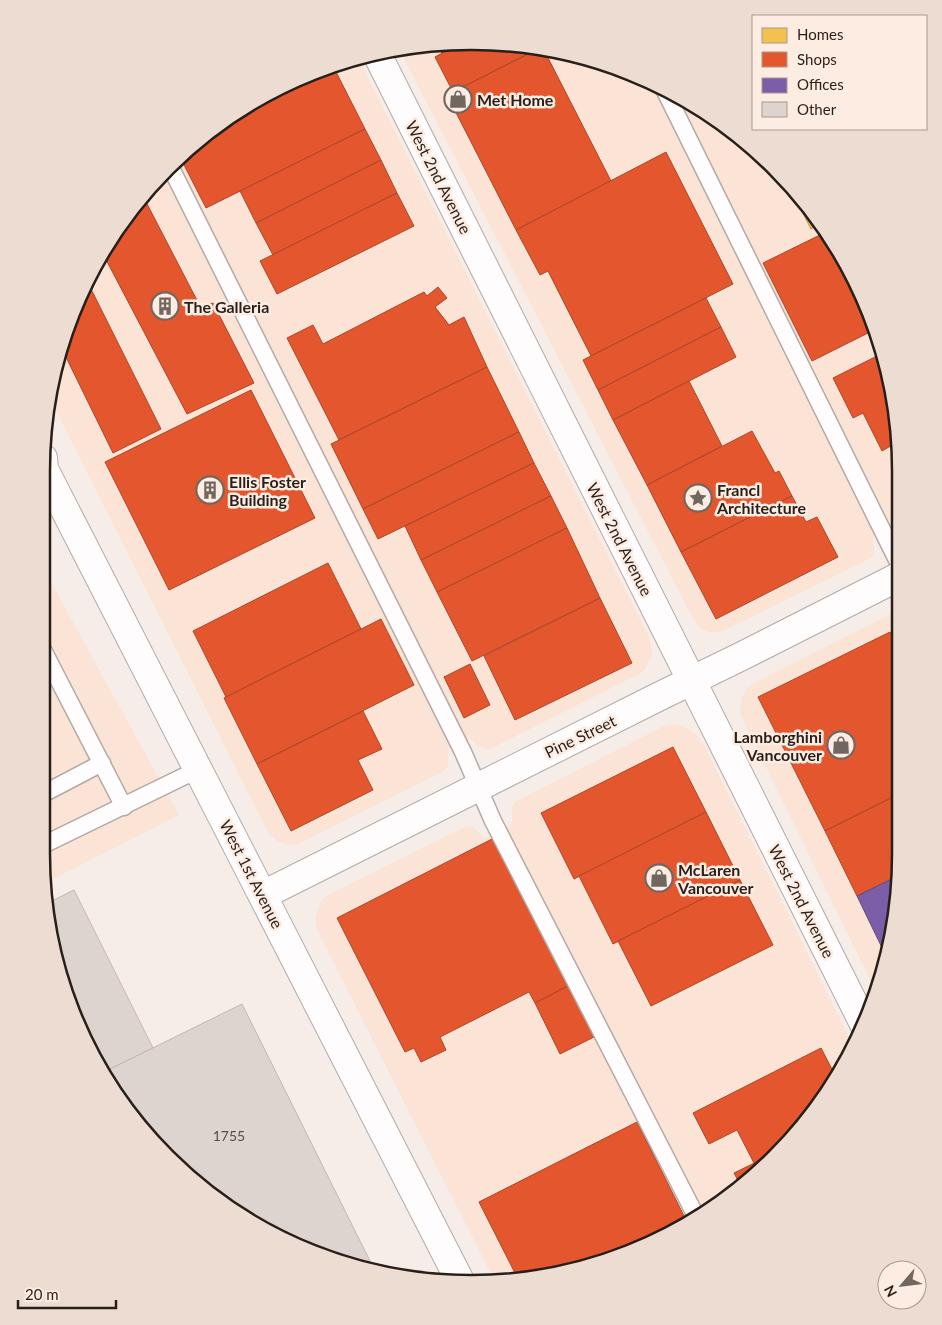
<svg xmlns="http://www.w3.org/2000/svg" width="942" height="1325" font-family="Lato,sans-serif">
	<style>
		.built { fill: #fbe3d5 }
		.homes { fill: #f2c14e; stroke: #b6903e }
		.shops { fill: #e4572e; stroke: #ac4628 }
		.offices { fill: #7b5ea7; stroke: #624b7c }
		.building { fill: #ded4cf; stroke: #c1b7b2 }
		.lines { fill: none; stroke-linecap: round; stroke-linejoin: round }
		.lane-casing { stroke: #b3aaa5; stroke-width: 19 }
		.street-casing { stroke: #b3aaa5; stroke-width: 30 }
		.lane { stroke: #fefcfc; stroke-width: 16 }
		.street { stroke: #fefcfc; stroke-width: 28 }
		.labels { text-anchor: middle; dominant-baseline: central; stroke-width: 5; stroke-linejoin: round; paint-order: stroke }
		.number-label { font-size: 14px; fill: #584e48 }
		.poi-label { font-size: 16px; font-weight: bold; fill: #291f19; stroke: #fdece2; text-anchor: start }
		.street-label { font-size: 16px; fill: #291f19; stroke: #fdece2 }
		.rim { fill: none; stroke: #291f19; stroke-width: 2.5 }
	</style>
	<rect width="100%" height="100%" fill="#f7ede8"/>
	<!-- built -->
	<g class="built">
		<path d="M499 42 582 56 661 85 732 130 794 187 857 281 897 415 898 528 895 526 873 536 874 555 871 558 725 630 711 633 704 630 698 626 691 615 399 49 415 45Z"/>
		<path d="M358 58 649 637 652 649V656L649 662 644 670 639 674 488 750 477 745 470 739 448 749V766L444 771 298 844 291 845 277 841 269 834 49 397 50 387 99 256 187 148 256 99 333 64Z"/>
		<path d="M41 564 179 815 45 883 41 854Z"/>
		<path d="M897 611H898L900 882 886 965 876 992 743 720 740 710 742 697 746 689 752 684Z"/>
		<path d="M672 724 683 726 690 730 696 734 703 743 854 1047 812 1115 755 1177 661 1239 555 1276 493 1278 317 930 315 918 318 909 320 902 326 896 467 826H470L476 829 484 839 512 824V806L515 802 664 726Z"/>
	</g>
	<!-- homes -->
	<path class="homes" d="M787 181 794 187 824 233 820 235 815 226 811 229Z"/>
	<!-- shops -->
	<g class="shops">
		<path d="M499 42 538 49 453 92 435 57 461 43Z"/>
		<path d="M461 43 442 53 437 44Z"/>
		<path d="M538 49 544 50 611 181 516 230 447 95Z"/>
		<path d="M332 64 365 129 206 208 180 157 187 148 256 99Z"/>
		<path d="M365 129 381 160 256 223 240 191Z"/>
		<path d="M666 152 733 284 591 356 548 271 540 275 516 230Z"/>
		<path d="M381 160 397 193 273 255 256 223Z"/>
		<path d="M397 193 414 226 277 294 260 261Z"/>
		<path d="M145 200 201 308 213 303 254 383 187 414 102 252Z"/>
		<path d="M824 233 857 281 872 331 812 361 763 263Z"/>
		<path d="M88 283 161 429 113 453 63 351Z"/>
		<path d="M438 287 447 298 435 307 449 325 464 317 487 367 339 440 287 338 313 325 323 344 424 292 427 296Z"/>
		<path d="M706 298 721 327 598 390 583 360Z"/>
		<path d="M721 327 736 357 613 420 598 390Z"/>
		<path d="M879 355 897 415V450L894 444 882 451 863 413 853 418 833 378Z"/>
		<path d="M487 367 519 432 363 509 331 444Z"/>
		<path d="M689 381 722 446 647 485 613 420Z"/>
		<path d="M251 390 315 518 169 590 105 462Z"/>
		<path d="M752 431 775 473 779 471 792 496 681 552 647 485Z"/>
		<path d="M519 432 534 463 378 539 363 509Z"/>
		<path d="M534 463 551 496 421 560 405 526Z"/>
		<path d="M551 496 567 528 437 592 421 560Z"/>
		<path d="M792 496 806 522 817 517 838 557 716 619 681 552Z"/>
		<path d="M567 528 600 598 472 661 437 592Z"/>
		<path d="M328 563 361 629 226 697 193 631Z"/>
		<path d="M600 598 632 663 515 720 484 656Z"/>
		<path d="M381 619 414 685 257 764 224 698Z"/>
		<path d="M890 632 898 650 899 794 825 831 758 697Z"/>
		<path d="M470 664 490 705 464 718 444 677Z"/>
		<path d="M363 711 382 749 358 760 373 790 291 831 257 764Z"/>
		<path d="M673 747 706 812 574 879 541 813Z"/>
		<path d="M899 794 900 875 857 896 825 831Z"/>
		<path d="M706 812 740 880 613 944 579 876Z"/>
		<path d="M494 838 568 986 535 1003 529 992 440 1037 446 1050 421 1062 414 1048 405 1052 337 918Z"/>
		<path d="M740 880 773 945 651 1006 618 941Z"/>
		<path d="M568 986 594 1037 560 1054 535 1003Z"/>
		<path d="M821 1048 836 1077 812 1115 779 1151 754 1163 737 1130 709 1144 693 1113Z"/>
		<path d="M637 1122 687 1222 661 1239 555 1276 517 1277 479 1202Z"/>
		<path d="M779 1151 755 1177 741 1186 734 1173Z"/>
	</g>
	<!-- offices -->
	<path class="offices" d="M900 875V882L887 958 857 896Z"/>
	<!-- building -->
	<g class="building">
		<path d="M74 890 153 1048 104 1072 56 966 48 903Z"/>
		<path d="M242 1004 374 1269 306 1251 188 1177 114 1093 104 1072Z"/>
	</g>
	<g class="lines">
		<!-- lane casing -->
		<g class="lane-casing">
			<g id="lane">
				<path d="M663 87 898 562"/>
				<path d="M171 168 463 752 493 821 696 1216"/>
				<path d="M41 646 124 807"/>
				<path d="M41 795 102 763"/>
				<path d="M41 846 197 770"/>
			</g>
		</g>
		<!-- street casing -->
		<g class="street-casing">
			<g id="street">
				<path d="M377 54 864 1024"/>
				<path d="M43 458 44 469C182 739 321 1009 459 1279"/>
				<path d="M263 895 658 697 742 656 898 577"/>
			</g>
		</g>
		<!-- lane -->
		<use href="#lane" class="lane"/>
		<!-- street -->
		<use href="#street" class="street"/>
	</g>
	<!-- icons -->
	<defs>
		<g id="shop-ring" transform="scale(1.4375)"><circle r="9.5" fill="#fdece2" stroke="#716761" stroke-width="1.5"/><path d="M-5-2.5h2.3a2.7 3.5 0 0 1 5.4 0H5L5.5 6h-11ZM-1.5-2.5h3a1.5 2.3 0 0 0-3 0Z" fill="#716761"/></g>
		<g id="building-ring" transform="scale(1.4375)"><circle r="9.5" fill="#fdece2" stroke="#716761" stroke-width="1.5"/><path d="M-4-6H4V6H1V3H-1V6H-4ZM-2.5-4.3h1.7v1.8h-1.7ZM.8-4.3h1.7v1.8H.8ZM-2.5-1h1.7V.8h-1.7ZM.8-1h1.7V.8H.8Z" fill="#716761"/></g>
		<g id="sight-ring" transform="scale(1.4375)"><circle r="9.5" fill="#fdece2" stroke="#716761" stroke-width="1.5"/><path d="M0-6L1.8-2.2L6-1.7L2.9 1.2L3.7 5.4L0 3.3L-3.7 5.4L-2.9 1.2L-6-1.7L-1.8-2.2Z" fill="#716761"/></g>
	</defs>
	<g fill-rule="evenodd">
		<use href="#shop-ring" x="458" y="99"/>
		<use href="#building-ring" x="165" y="306"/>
		<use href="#building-ring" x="210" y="490"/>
		<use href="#sight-ring" x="698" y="498"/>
		<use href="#shop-ring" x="841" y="745"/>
		<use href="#shop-ring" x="659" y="878"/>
	</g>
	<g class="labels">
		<!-- number labels -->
		<g class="number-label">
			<text x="229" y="1135">1755</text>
		</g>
		<!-- poi labels -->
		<g class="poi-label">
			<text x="477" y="99">Met Home</text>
			<text x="184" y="306">The Galleria</text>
			<text x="229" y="481">Ellis Foster<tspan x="229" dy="18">Building</tspan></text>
			<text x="717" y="489">Francl<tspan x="717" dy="18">Architecture</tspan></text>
			<text x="822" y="736" text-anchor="end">Lamborghini<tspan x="822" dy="18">Vancouver</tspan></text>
			<text x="678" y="869">McLaren<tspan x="678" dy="18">Vancouver</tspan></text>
		</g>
		<!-- street labels -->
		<g class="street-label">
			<text transform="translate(439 177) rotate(63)">West 2nd Avenue</text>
			<text transform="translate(620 539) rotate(63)">West 2nd Avenue</text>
			<text transform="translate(580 736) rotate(-26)">Pine Street</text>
			<text transform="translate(252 874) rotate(63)">West 1st Avenue</text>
			<text transform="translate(802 901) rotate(63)">West 2nd Avenue</text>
		</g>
	</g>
	<!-- crop -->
	<path d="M0 0H942V1325H0ZM471 50H471A421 421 0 0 1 892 471V854A421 421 0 0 1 471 1275H471A421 421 0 0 1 50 854V471A421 421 0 0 1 471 50Z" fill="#ecdcd2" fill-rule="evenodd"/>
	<path class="rim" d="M471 50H471A421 421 0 0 1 892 471V854A421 421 0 0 1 471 1275H471A421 421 0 0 1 50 854V471A421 421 0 0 1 471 50Z"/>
	<!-- legend -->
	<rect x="752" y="15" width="175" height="115" fill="#fdece2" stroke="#a89a92"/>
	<rect x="762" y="28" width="25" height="15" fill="#f2c14e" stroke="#a89a92"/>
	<text x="797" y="40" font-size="15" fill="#291f19">Homes</text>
	<rect x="762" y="52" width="25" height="15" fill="#e4572e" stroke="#a89a92"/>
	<text x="797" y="65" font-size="15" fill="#291f19">Shops</text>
	<rect x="762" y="78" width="25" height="15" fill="#7b5ea7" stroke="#a89a92"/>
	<text x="797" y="90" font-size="15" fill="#291f19">Offices</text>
	<rect x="762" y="102" width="25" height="15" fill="#ded4cf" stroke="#a89a92"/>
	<text x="797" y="115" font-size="15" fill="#291f19">Other</text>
	<!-- north arrow -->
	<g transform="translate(902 1285) rotate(242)"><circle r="24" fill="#fdece2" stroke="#a89a92"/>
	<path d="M0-4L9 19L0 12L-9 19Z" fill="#716761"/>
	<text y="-8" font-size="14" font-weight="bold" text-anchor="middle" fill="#291f19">N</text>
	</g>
	<!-- scale -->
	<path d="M18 1300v8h98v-8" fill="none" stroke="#291f19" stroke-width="2.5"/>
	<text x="25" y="1300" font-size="15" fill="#291f19" stroke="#fdece2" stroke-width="4" paint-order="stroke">20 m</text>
</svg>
